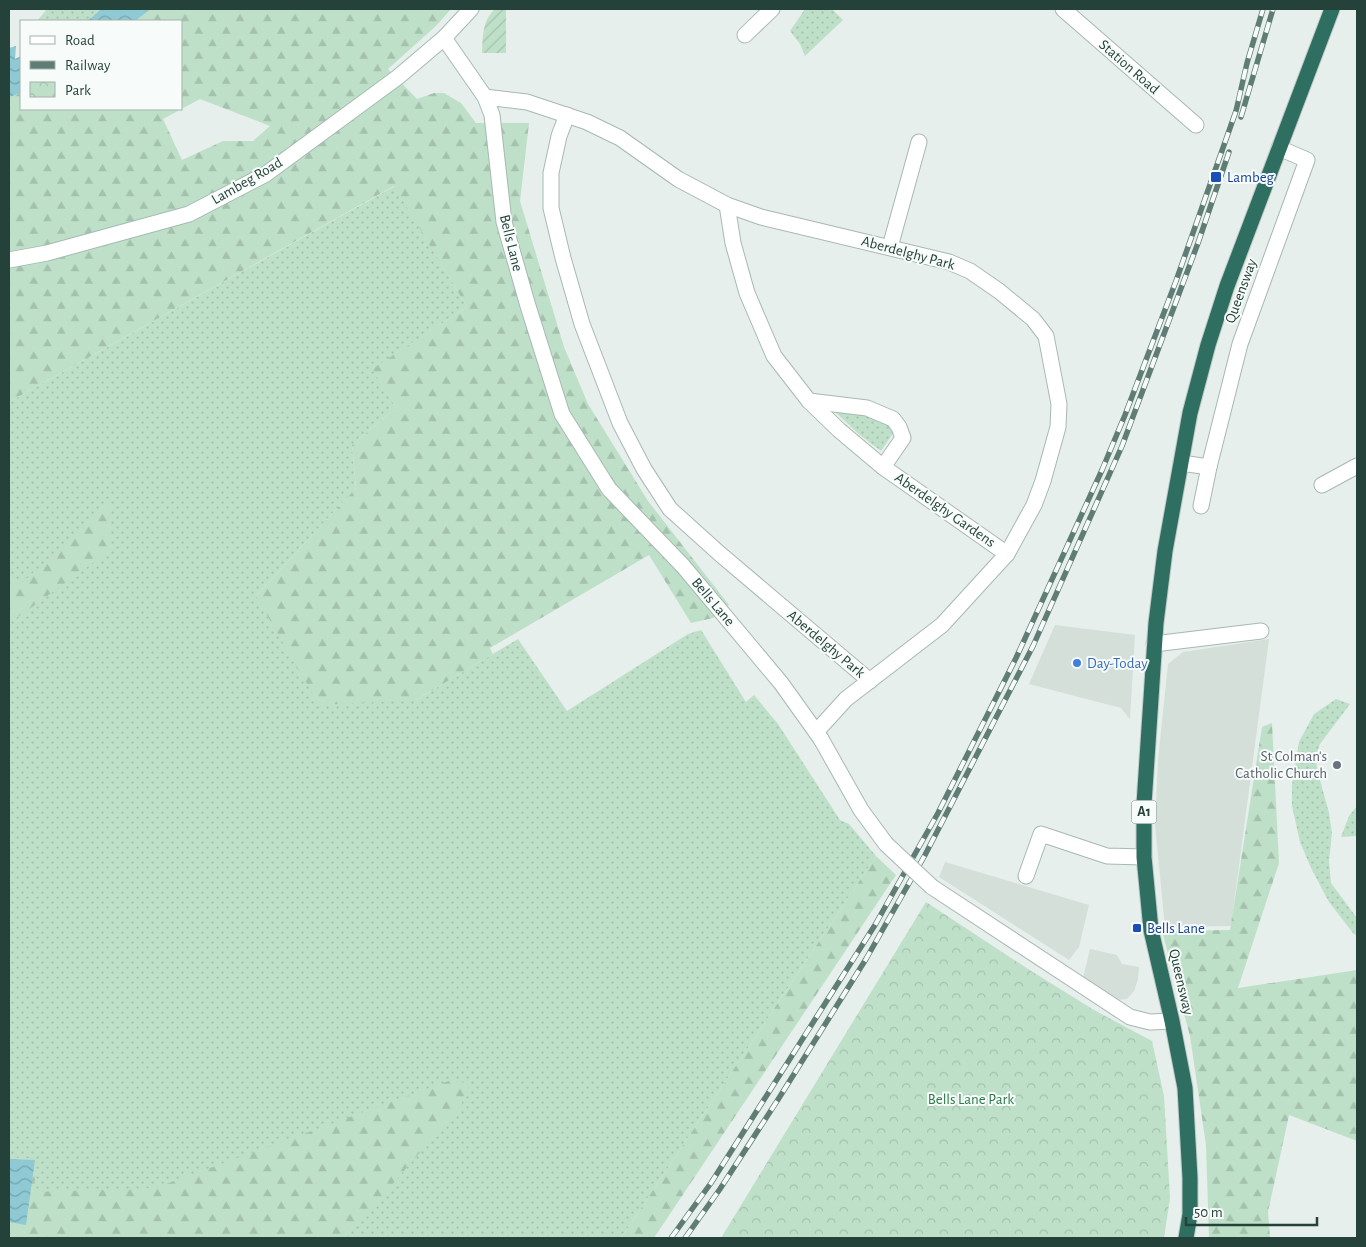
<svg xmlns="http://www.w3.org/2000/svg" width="1366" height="1247" font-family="'Alegreya Sans',sans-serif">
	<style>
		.built { fill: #d4dfda }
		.grass { fill: url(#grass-dots) }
		.forest { fill: url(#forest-firs); fill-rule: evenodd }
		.park { fill: url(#park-crowns) }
		.garden { fill: url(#garden-furrows) }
		.water { fill: url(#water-waves) }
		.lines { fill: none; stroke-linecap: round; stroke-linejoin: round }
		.street-casing { stroke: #a8b8b2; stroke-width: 17 }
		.secondary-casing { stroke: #a4bbb3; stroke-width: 17 }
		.highway-casing { stroke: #c2cac8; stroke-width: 17 }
		.street { stroke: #fff; stroke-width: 15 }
		.secondary { stroke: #fff; stroke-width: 15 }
		.highway { stroke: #2f6f62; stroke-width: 15 }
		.rail-casing { stroke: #5f7d75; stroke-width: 5.5 }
		.rail { stroke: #f7fbf9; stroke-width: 4; stroke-dasharray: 11; stroke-linecap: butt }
		.street-bridge-casing { stroke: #a8b8b2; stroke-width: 17; stroke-linecap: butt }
		.street-bridge { stroke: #fff; stroke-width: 15 }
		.transit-dot { fill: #1a4fb4; stroke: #f7fbf9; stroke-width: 2 }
		.shop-dot { fill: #3f7fe0; stroke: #f7fbf9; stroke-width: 2 }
		.worship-dot { fill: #6b7280; stroke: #f7fbf9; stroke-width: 2 }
		.labels { text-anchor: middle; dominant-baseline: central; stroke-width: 4; stroke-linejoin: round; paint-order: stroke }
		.shield { fill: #f7fbf9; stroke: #637a73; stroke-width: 1 }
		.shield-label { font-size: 14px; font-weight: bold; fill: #24423a }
		.street-label { font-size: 15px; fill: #24423a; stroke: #f7fbf9 }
		.transit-label { font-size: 15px; fill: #164399; stroke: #f7fbf9; text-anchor: start }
		.shop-label { font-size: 15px; fill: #366cbe; stroke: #f7fbf9; text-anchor: start }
		.worship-label { font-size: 15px; fill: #5b616d; stroke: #f7fbf9; text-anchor: end }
		.park-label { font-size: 15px; fill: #2d7a4b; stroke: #f7fbf9 }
	</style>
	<defs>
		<pattern id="grass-dots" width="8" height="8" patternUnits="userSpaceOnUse" patternTransform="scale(1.25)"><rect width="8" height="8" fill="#bfe0c8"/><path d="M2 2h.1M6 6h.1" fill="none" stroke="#a4c1ad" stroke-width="1.8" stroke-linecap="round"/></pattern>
		<pattern id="forest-firs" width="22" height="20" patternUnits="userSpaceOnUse" patternTransform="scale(1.25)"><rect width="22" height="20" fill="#bfe0c8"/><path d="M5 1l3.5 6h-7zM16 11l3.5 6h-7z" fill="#a4c1ad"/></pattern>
		<pattern id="park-crowns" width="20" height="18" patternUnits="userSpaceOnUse" patternTransform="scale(1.25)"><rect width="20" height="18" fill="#bfe0c8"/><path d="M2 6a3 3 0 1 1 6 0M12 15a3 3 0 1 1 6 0" fill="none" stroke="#a4c1ad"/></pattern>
		<pattern id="garden-furrows" width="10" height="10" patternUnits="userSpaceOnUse" patternTransform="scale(1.25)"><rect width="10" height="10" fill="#bfe0c8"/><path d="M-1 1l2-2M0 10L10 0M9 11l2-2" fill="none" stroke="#a4c1ad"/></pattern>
		<pattern id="water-waves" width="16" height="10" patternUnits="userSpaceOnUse" patternTransform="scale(1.25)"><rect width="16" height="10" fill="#8ec9d4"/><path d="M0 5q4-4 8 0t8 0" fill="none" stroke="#74a5ad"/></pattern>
	</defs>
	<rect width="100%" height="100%" fill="#e6efeb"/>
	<!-- built -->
	<g class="built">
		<path d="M1055 625 1135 635 1130 719 1121 708 1029 684Z"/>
		<path d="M1269 639 1231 926 1165 927 1155 825 1158 760 1168 664 1183 652Z"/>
		<path d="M945 862 1089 905 1079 947 1069 960 939 877Z"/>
		<path d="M1090 949 1117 955 1122 964 1139 967 1138 979 1134 991 1127 999 1117 1000 1083 978Z"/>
	</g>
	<!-- grass -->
	<g class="grass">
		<path d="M47 9H101L91 18 85 21H37Z"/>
		<path d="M805 9H832L843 20 805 56 800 44 790 31Z"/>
		<path d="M395 186 467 307 373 369 396 408 352 445 356 488 256 596 416 700 518 639 567 711 688 634 701 630 746 702 754 695 778 724 840 820 849 824 876 856 621 1238H9V402Z"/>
		<path d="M833 410 867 413 891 424 894 432 881 451 860 435Z"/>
		<path d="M1336 699 1350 704 1320 744 1317 752 1316 760 1317 769 1329 813 1332 833 1329 861 1331 883 1357 918V936L1353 933 1329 902 1311 868 1300 842 1292 806V785L1299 742 1314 714Z"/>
		<path d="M1357 806V836L1341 837 1349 816Z"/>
	</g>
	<!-- forest -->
	<g class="forest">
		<path d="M151 9H451L436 26 388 69 417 99 434 93H444L461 103 476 123H529L520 201 564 347 588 404 648 501 729 605 713 618 691 623 649 555 490 648 493 654 416 700 319 705 256 596 356 488 352 445 396 408 372 369 467 307 394 186 9 402V97L21 93V109H181V21H135ZM200 99 270 126 253 141H223L182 160 163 119Z"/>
		<path d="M108 499 112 549 21 615 9 622V578L23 582 63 546Z"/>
		<path d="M1272 723 1279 863 1238 988 1357 970V1141L1289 1115 1268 1212 1270 1238H1209L1206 1145 1190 1036 1162 931 1230 930 1262 727Z"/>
		<path d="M876 856 896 875 654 1238H621Z"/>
		<path d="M451 1080 470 1084 461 1105 377 1202 338 1238H69L67 1236 9 1237V1222L26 1225 34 1160 9 1159V1157L35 1159 36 1161 34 1192 155 1188Z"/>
	</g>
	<!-- park -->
	<path class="park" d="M926 902 1028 969 1094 1010 1152 1041 1164 1096 1170 1198 1164 1238H721Z"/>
	<!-- garden -->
	<path class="garden" d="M495 9H506V53H482C483 36 482 21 495 9Z"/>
	<!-- water -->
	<g class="water">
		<path d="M101 9H151L135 21H85L91 18Z"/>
		<path d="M16 46 15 59 21 56V93L9 97V48Z"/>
		<path d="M9 1159 35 1160 26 1225 9 1222Z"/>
	</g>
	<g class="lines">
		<!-- street casing -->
		<g class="street-casing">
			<g id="street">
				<path d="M1063 9 1196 125"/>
				<path d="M745 35 772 9"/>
				<path d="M444 38 485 97 492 115 504 222 528 306 562 414 609 489 683 566 781 683 816 732 846 699 942 625 1007 554 1034 505 1043 481 1058 427 1059 404 1046 336 1033 319 999 291 970 271 949 262 761 217 727 205 678 179 620 138 587 122 527 102 485 97"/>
				<path d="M567 115 559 136 551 173V208L563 258 582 324 620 423 644 469 670 509 720 554 870 681"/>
				<path d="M727 205 733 243 747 293 774 356 809 401 839 430 883 467 1007 554"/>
				<path d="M890 247 919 142"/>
				<path d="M809 401 867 408 893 419 899 427 903 438 883 467"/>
				<path d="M1181 463 1209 467"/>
				<path d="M1322 485 1357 466"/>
				<path d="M1201 506 1209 467 1240 344 1307 160 1279 148"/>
				<path d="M1154 644 1261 631"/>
				<path d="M821 739 861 810 886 844"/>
				<path d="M1026 876 1041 834 1107 856 1144 857"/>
				<path d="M932 887 1130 1017 1150 1022 1172 1021"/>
			</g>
		</g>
		<!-- secondary casing -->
		<g class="secondary-casing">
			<g id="secondary">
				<path d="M9 260 47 253 189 214 266 174 398 77 444 38 471 9"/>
				<path d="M816 732 821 739"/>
			</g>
		</g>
		<!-- highway casing -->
		<g class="highway-casing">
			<path id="highway" d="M1186 1238 1190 1214V1178L1185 1088 1172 1021 1151 930 1144 857V804L1156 623 1165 551 1190 413 1208 345 1227 286 1332 9"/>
		</g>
		<!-- street -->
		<use href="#street" class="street"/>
		<!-- secondary -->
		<use href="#secondary" class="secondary"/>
		<!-- highway -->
		<use href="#highway" class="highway"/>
		<!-- rail casing -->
		<g class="rail-casing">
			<g id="rail">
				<path d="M1241 117 1273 9"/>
				<path d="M671 1238 711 1183 875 925 938 813 1016 658 1102 470 1125 415 1176 281 1236 111 1247 63 1263 9"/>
				<path d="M685 1238 720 1189 779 1098 866 959 925 855 1033 646 1122 446 1198 243 1229 152"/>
			</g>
		</g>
		<!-- rail -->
		<use href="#rail" class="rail"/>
		<!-- street-bridge casing -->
		<g class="street-bridge-casing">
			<path id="street-bridge" d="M886 844 932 887"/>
		</g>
		<!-- street-bridge -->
		<use href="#street-bridge" class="street-bridge"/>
	</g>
	<!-- markers -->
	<g class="transit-dot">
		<rect x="1210" y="171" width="12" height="12" rx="2.5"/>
		<rect x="1132" y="923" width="10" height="10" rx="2.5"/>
	</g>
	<circle class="shop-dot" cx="1077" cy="663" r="5"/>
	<circle class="worship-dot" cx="1337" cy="765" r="5"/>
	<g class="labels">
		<!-- shield labels -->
		<rect class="shield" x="1131.5" y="800.5" width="25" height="23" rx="4"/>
		<g class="shield-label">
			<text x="1144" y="812">A1</text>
		</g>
		<!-- street labels -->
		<g class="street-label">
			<text transform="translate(1129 67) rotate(41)">Station Road</text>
			<text transform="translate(247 181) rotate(-30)">Lambeg Road</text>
			<text transform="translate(511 243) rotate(76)">Bells Lane</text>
			<text transform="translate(908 253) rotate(15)">Aberdelghy Park</text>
			<text transform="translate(1241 291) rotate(-70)">Queensway</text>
			<text transform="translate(945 510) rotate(35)">Aberdelghy Gardens</text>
			<text transform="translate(713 602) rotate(50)">Bells Lane</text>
			<text transform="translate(826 644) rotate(40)">Aberdelghy Park</text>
			<text transform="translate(1181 982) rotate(77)">Queensway</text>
		</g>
		<!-- transit labels -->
		<g class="transit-label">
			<text x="1227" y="177">Lambeg</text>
			<text x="1147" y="928">Bells Lane</text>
		</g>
		<!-- shop labels -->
		<g class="shop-label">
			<text x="1087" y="663">Day-Today</text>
		</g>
		<!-- worship labels -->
		<g class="worship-label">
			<text x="1327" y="756">St Colman's<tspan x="1327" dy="17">Catholic Church</tspan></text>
		</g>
		<!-- park labels -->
		<g class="park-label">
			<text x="971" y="1099">Bells Lane Park</text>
		</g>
	</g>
	<!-- border -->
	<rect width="1366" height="1247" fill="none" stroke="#24423a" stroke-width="20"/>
	<!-- legend -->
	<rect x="20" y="20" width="162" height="90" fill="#f7fbf9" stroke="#a3b1ad"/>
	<rect x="30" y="36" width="25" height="8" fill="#ffffff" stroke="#a3b1ad"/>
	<text x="65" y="45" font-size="15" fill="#24423a">Road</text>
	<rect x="30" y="61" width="25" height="8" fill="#5f7d75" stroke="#a3b1ad"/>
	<text x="65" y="70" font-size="15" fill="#24423a">Railway</text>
	<rect x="30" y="82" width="25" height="15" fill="url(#park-crowns)" stroke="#a3b1ad"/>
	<text x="65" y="95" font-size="15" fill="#24423a">Park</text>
	<!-- scale -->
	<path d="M1186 1217v8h131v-8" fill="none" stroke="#24423a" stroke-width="2.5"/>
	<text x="1194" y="1217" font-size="15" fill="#24423a" stroke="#f7fbf9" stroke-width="4" paint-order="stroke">50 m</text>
</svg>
